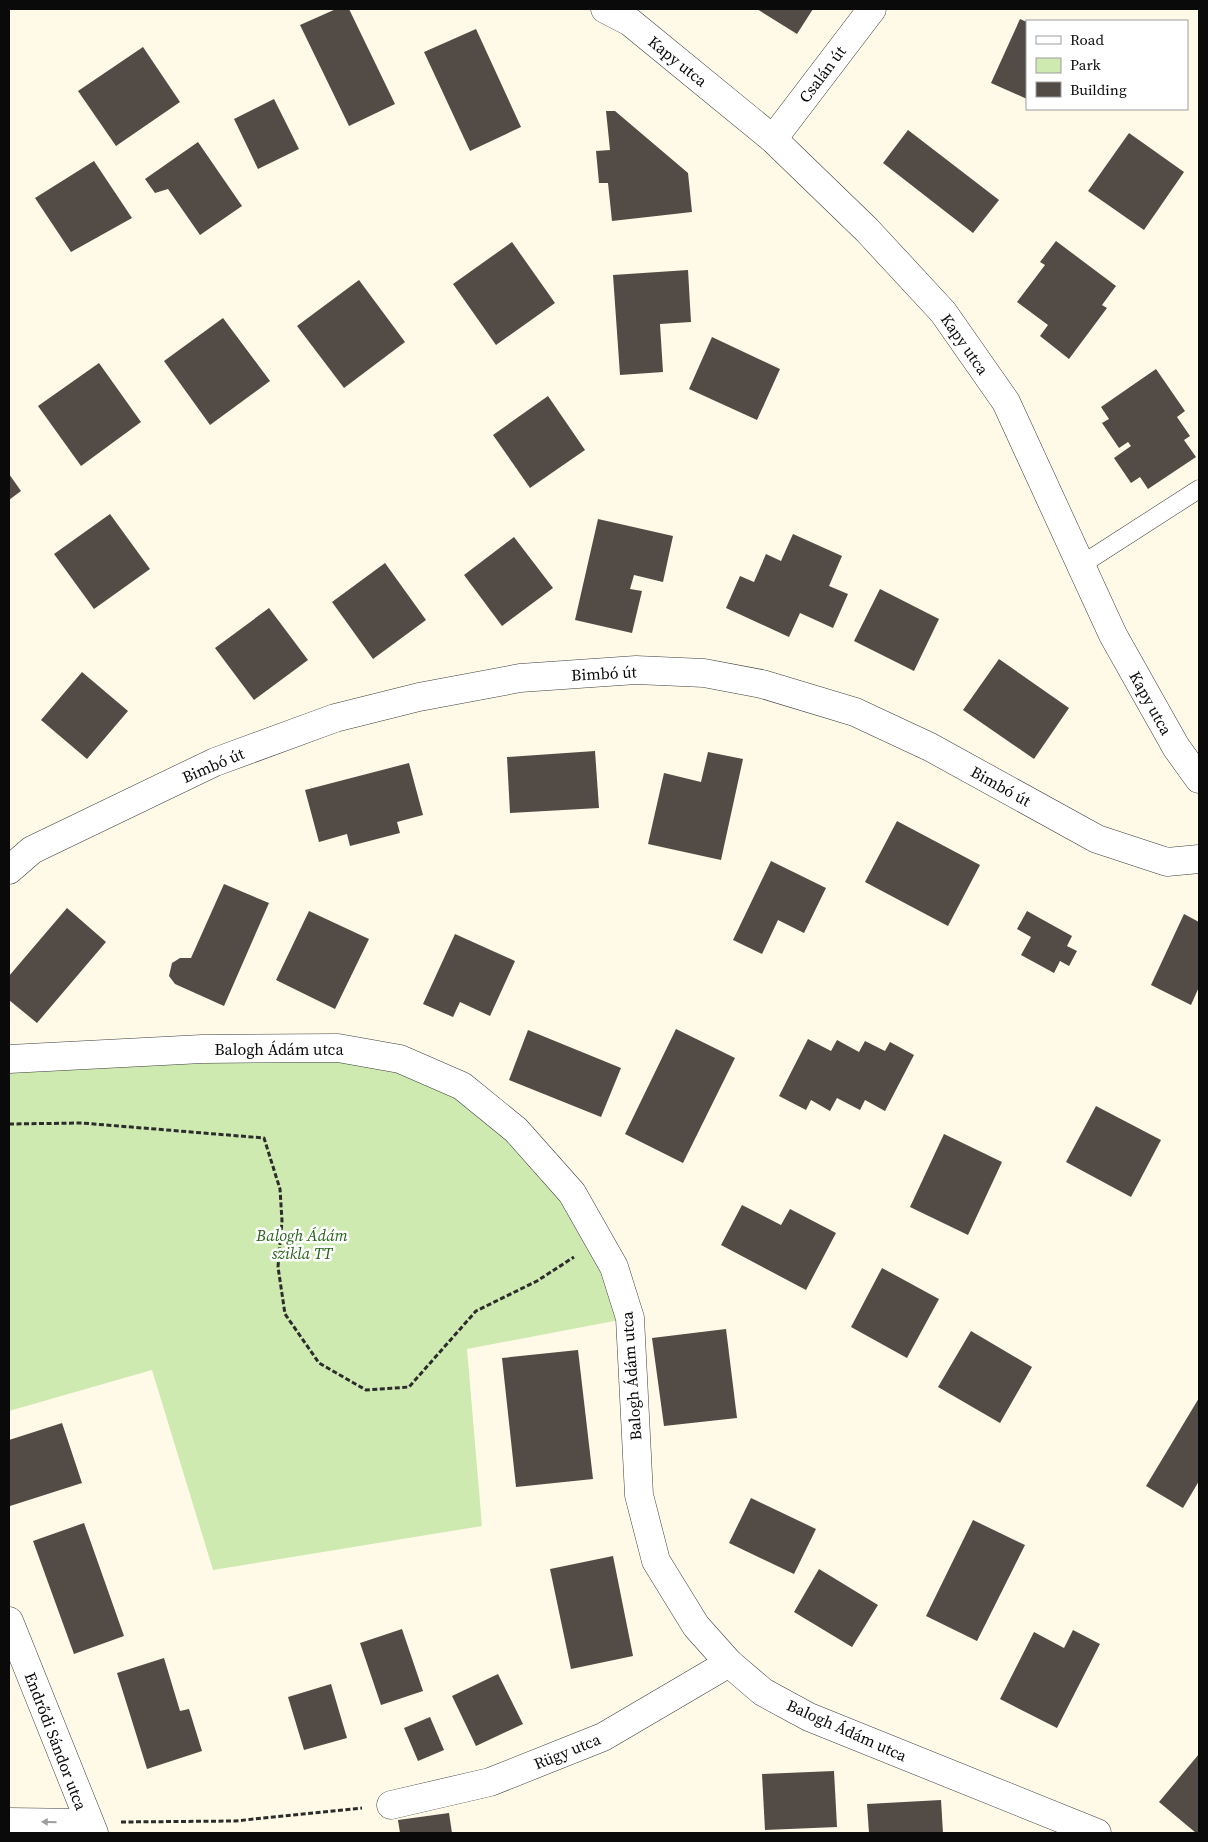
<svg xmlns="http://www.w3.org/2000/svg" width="1208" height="1842" font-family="'Source Serif 4',serif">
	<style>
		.green { fill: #ceeab0 }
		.building { fill: #534b46 }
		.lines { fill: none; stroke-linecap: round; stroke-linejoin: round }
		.service-casing { stroke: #3d3d3d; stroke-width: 19 }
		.minor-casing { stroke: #3d3d3d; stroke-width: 29 }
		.tertiary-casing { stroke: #3d3d3d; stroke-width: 29 }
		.path { stroke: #2c2c2c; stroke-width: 3; stroke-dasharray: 5 2.5; stroke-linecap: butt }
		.service { stroke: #fff; stroke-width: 18 }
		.minor { stroke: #fff; stroke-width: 28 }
		.tertiary { stroke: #fff; stroke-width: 28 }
		.oneway { fill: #9d9d9d }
		.labels { text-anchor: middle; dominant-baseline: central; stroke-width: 5; stroke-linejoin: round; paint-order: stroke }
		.street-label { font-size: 16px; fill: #0a0a0a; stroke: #fff }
		.park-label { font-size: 16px; font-style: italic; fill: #286319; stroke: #fff }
	</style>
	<rect width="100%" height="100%" fill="#fffae7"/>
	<!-- green -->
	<path class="green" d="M338 1048 462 1086 572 1193 630 1318 467 1349 482 1526 213 1570 152 1370 9 1411V1059Z"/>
	<!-- building -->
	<g class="building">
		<path d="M336 9H349L395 104 349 126 300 25Z"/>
		<path d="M757 9H813L797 34Z"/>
		<path d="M1020 19 1027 22V99L991 83Z"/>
		<path d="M476 29 521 127 470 151 424 52Z"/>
		<path d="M143 47 180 102 116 146 78 91Z"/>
		<path d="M274 99 299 149 258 169 234 119Z"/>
		<path d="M606 111H615L688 173 692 212 612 221 608 183H599L596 151 610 150Z"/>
		<path d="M908 130 999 200 973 233 883 163Z"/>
		<path d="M1129 133 1184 172 1144 230 1088 191Z"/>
		<path d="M198 142 242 206 200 235 168 189 155 193 145 179Z"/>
		<path d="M94 161 132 218 71 252 35 198Z"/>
		<path d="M1056 241 1116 286 1102 305 1107 308 1069 359 1040 336 1048 325 1017 302 1045 265 1040 262Z"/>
		<path d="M512 242 555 303 496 345 453 284Z"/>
		<path d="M688 270 691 322 660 324 663 372 620 375 613 275Z"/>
		<path d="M359 280 405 342 344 388 297 326Z"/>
		<path d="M223 318 270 381 210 425 164 361Z"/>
		<path d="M712 337 780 369 757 420 689 389Z"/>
		<path d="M99 363 141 422 81 466 38 406Z"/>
		<path d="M1156 369 1185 411 1177 417 1190 436 1184 440 1196 457 1148 489 1140 477 1131 483 1114 458 1131 446 1128 442 1119 448 1102 423 1109 419 1101 407Z"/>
		<path d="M548 396 585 450 530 488 493 435Z"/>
		<path d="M9 474 21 491 9 500Z"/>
		<path d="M110 514 150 569 94 609 54 554Z"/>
		<path d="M598 519 673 536 663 582 634 575 630 589 642 591 632 633 575 620Z"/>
		<path d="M793 534 842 556 829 586 848 594 833 628 800 613 789 637 726 608 740 576 754 582 766 554 781 561Z"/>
		<path d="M514 537 553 588 502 626 464 575Z"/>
		<path d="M385 563 426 620 373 659 332 602Z"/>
		<path d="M880 589 939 619 914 671 854 641Z"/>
		<path d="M269 608 308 660 254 700 215 648Z"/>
		<path d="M999 659 1069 708 1034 759 963 710Z"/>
		<path d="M82 672 128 711 87 759 41 720Z"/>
		<path d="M595 751 599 808 510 813 507 757Z"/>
		<path d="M708 752 743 759 721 860 648 844 664 773 701 782Z"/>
		<path d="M409 763 423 815 397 822 400 833 350 846 347 834 319 842 305 790Z"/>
		<path d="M897 821 980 865 948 926 865 882Z"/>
		<path d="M771 861 826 888 804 933 778 920 762 954 733 940Z"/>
		<path d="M224 884 269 903 224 1006 175 984 169 976 172 963 180 958H191Z"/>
		<path d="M67 908 106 942 37 1023 9 1000V976Z"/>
		<path d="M309 911 369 939 335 1009 276 980Z"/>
		<path d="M1027 911 1072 936 1067 946 1077 951 1069 966 1060 961 1054 973 1021 955 1031 937 1017 929Z"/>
		<path d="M1184 914 1199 922V987L1191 1005 1151 985Z"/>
		<path d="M455 934 515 961 490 1016 460 1002 453 1017 423 1004Z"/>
		<path d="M676 1029 735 1058 683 1163 625 1134Z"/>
		<path d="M528 1030 621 1068 601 1117 509 1080Z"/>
		<path d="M808 1039 831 1051 837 1040 859 1052 865 1041 885 1051 890 1042 914 1055 885 1111 865 1100 860 1110 837 1098 830 1111 811 1100 806 1110 779 1096Z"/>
		<path d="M1096 1106 1161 1140 1131 1197 1066 1162Z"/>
		<path d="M944 1134 1002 1162 968 1235 910 1207Z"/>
		<path d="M742 1205 781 1225 790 1209 836 1233 806 1290 721 1245Z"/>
		<path d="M882 1268 939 1299 907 1358 851 1327Z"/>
		<path d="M726 1329 737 1418 664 1426 652 1338Z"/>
		<path d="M971 1331 1032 1367 1000 1423 938 1387Z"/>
		<path d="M578 1350 593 1479 516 1487 502 1358Z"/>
		<path d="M1199 1398V1481L1183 1508 1146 1486Z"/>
		<path d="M62 1423 82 1483 10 1506 9 1440Z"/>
		<path d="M751 1498 816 1529 794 1574 729 1543Z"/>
		<path d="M973 1520 1025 1545 977 1641 926 1616Z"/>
		<path d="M84 1523 124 1636 74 1654 33 1541Z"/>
		<path d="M613 1556 633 1656 571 1669 550 1569Z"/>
		<path d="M819 1569 878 1605 852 1647 794 1612Z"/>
		<path d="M402 1629 423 1691 381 1705 360 1643Z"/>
		<path d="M1073 1630 1100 1644 1057 1728 1000 1699 1034 1632 1064 1648Z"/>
		<path d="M164 1658 180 1711 189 1709 202 1751 147 1769 117 1673Z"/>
		<path d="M498 1674 523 1724 476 1746 452 1696Z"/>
		<path d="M331 1684 347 1738 304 1750 288 1697Z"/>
		<path d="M430 1717 444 1750 418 1761 404 1728Z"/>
		<path d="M1199 1754V1833H1196L1159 1802Z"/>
		<path d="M834 1771 837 1827 765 1830 762 1774Z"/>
		<path d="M941 1800 943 1833H869L867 1804Z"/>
		<path d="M449 1813 452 1833H400L398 1820Z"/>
	</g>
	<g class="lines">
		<!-- service casing -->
		<g class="service-casing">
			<path id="service" d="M1081 565 1199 489"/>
		</g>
		<!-- minor casing -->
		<g class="minor-casing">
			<g id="minor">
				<path d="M773 139 872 9"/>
				<path d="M9 870 32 850 215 762 335 718 419 697 520 678 636 670 704 673 762 684 855 712 930 747 1097 839 1167 862 1199 859"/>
				<path d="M9 1059 202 1049 338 1048 400 1059 462 1086 516 1130 572 1193 614 1267 630 1318 639 1495 656 1561 696 1626 729 1663 763 1692 809 1717 1097 1833"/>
				<path d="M9 1621 94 1833"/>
				<path d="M391 1805 490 1782 603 1737 729 1663"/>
				<path d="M9 1822 88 1823"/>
			</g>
		</g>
		<!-- tertiary casing -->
		<g class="tertiary-casing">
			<path id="tertiary" d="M605 9 630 22 773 139 867 230 943 312 1006 402 1113 635 1176 747 1199 779"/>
		</g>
		<!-- path -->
		<g class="path">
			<path d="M9 1124 82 1123 264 1138 280 1189 282 1221 278 1267 285 1314 319 1363 366 1390 409 1387 476 1311 537 1281 574 1257"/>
			<path d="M121 1822 235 1821 362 1808"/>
		</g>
		<!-- service -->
		<use href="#service" class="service"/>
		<!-- minor -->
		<use href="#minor" class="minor"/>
		<!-- tertiary -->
		<use href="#tertiary" class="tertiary"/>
	</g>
	<!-- one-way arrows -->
	<defs><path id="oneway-solid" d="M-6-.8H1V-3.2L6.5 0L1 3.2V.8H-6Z" transform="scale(1.25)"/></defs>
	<use class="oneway" href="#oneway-solid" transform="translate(49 1822) rotate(-179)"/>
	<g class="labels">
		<!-- street labels -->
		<g class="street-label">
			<text transform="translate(678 61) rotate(39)">Kapy utca</text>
			<text transform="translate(822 74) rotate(-53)">Csalán út</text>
			<text transform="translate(965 344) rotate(55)">Kapy utca</text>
			<text transform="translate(604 673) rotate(-3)">Bimbó út</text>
			<text transform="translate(1151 703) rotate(61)">Kapy utca</text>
			<text transform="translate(213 765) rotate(-23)">Bimbó út</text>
			<text transform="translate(1001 786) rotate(29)">Bimbó út</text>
			<text x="279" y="1049">Balogh Ádám utca</text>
			<text transform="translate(631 1376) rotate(-94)">Balogh Ádám utca</text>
			<text transform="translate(847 1730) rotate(24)">Balogh Ádám utca</text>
			<text transform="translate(56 1741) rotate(69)">Endrődi Sándor utca</text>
			<text transform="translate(567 1751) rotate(-22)">Rügy utca</text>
		</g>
		<!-- park labels -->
		<g class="park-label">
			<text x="302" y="1235">Balogh Ádám<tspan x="302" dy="18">szikla TT</tspan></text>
		</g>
	</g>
	<!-- border -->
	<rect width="1208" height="1842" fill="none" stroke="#0a0a0a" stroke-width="20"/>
	<!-- legend -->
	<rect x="1026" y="20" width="162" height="90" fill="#ffffff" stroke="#9d9d9d"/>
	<rect x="1036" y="36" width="25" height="8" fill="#ffffff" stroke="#9d9d9d"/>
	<text x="1070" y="45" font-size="15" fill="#0a0a0a">Road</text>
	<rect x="1036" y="58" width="25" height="15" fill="#ceeab0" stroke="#9d9d9d"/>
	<text x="1070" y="70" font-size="15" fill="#0a0a0a">Park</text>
	<rect x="1036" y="82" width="25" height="15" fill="#534b46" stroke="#9d9d9d"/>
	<text x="1070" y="95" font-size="15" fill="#0a0a0a">Building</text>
</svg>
